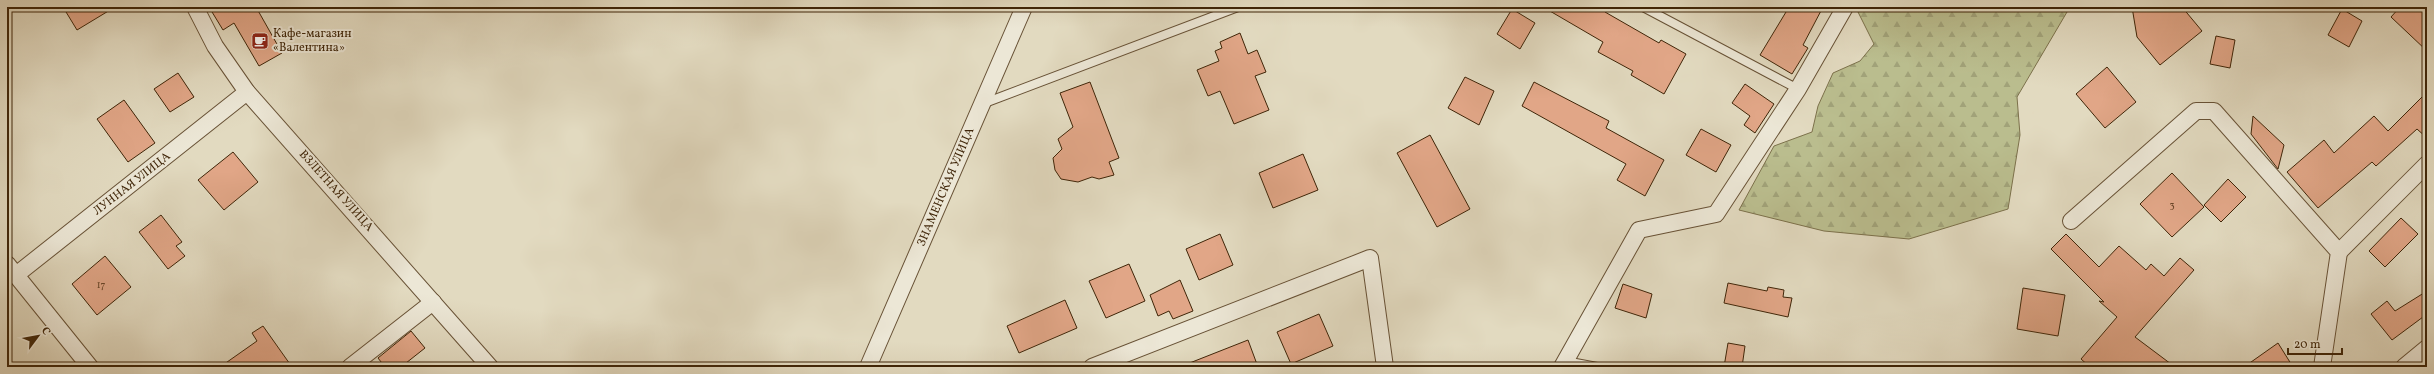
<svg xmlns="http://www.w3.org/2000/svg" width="2434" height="374" font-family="Vollkorn,serif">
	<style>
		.forest { fill: url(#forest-firs); stroke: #7c714b }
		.building { fill: #e1a687; stroke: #3f2508 }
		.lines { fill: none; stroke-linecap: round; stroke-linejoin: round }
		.lane-casing { stroke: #685236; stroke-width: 10 }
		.street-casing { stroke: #685236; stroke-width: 18 }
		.lane { stroke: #ece7d6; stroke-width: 8 }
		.street { stroke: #ece7d6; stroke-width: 16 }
		.labels { text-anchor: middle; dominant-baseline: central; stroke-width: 4; stroke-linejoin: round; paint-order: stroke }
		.number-label { font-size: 10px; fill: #684528 }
		.poi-label { font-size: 12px; fill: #3f2508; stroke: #ece7d6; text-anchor: start }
		.street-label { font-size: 12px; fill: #3f2508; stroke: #ece7d6 }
	</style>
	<defs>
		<pattern id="forest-firs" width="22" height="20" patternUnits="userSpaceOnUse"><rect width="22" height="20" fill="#babd8e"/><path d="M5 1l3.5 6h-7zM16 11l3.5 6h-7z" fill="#a1a279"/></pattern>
	</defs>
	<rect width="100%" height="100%" fill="#e2dac0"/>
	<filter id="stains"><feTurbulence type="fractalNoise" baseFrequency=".005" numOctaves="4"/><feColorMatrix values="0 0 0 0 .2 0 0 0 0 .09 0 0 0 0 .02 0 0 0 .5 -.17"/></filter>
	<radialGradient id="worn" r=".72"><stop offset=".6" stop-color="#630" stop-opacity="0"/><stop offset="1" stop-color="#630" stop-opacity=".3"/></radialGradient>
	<!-- forest -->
	<path class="forest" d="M1861 7H2061L2067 12 2017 97 2020 135 2008 209 1909 239 1824 231 1739 210 1774 146 1812 132 1818 106 1833 73 1860 61 1874 44 1858 12Z"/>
	<!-- building -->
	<g class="building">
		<path d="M63 7H115L77 30Z"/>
		<path d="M209 7H256L282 53 259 66 234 23 223 30Z"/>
		<path d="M1543 7H1608L1605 12 1659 43 1661 40 1686 54 1664 94 1631 75 1633 71 1598 52 1603 42Z"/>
		<path d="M1789 7H1823L1803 45 1808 48 1792 74 1760 55Z"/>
		<path d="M2132 7H2182L2202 31 2160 65 2137 37Z"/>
		<path d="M2400 7H2427V51L2391 17Z"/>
		<path d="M1512 9 1535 23 1520 49 1497 34Z"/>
		<path d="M2342 9 2362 21 2349 47 2328 35Z"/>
		<path d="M1240 33 1248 54 1257 50 1266 72 1255 76 1269 110 1234 124 1220 91 1208 96 1197 70 1219 61 1215 51 1222 48 1220 42Z"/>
		<path d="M2216 36 2235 40 2230 68 2210 64Z"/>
		<path d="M2107 67 2136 102 2105 128 2076 94Z"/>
		<path d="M178 73 194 97 170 112 154 89Z"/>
		<path d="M1465 77 1494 91 1479 125 1448 108Z"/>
		<path d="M1090 82 1119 158 1109 162 1114 175 1099 179 1092 177 1078 182 1061 179 1055 170 1053 158 1062 149 1058 139 1073 127 1060 93Z"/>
		<path d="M1534 82 1609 121 1606 128 1664 160 1645 196 1617 180 1626 164 1522 106Z"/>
		<path d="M1745 84 1774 104 1755 133 1744 125 1750 116 1732 103Z"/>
		<path d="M2427 92V138L2417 129 2376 166 2372 162 2318 208 2287 172 2324 140 2334 153 2374 116 2388 131Z"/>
		<path d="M124 100 155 143 128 162 97 119Z"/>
		<path d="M2253 116 2284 145 2278 169 2251 134Z"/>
		<path d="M1701 129 1731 145 1716 172 1686 155Z"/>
		<path d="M1430 135 1470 209 1437 227 1397 153Z"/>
		<path d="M233 152 258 182 224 210 198 180Z"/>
		<path d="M1303 154 1318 190 1273 208 1259 173Z"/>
		<path d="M2172 173 2204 207 2172 237 2140 204Z"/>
		<path d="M2228 179 2246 197 2221 222 2204 205Z"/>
		<path d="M161 215 182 242 176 246 185 256 168 269 139 232Z"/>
		<path d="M2401 218 2418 234 2385 267 2369 251Z"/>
		<path d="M1220 234 1233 265 1199 280 1186 249Z"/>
		<path d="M2066 234 2099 267 2119 246 2146 270 2151 264 2164 276 2180 258 2194 270 2135 337 2175 367H2090L2081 359 2117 317 2099 301 2104 302 2051 249Z"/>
		<path d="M105 256 131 287 97 315 72 284Z"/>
		<path d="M1129 264 1145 301 1106 318 1089 281Z"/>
		<path d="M1180 280 1193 311 1173 319 1169 311 1158 316 1150 295Z"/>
		<path d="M1728 283 1767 291 1768 287 1784 290 1783 297 1792 298 1788 317 1724 303Z"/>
		<path d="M1623 284 1652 294 1646 318 1615 308Z"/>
		<path d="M2023 288 2065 295 2058 336 2017 329Z"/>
		<path d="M2427 291V314L2392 340 2371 314 2387 301 2395 311Z"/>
		<path d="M1065 300 1077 328 1019 353 1007 326Z"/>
		<path d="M1319 314 1333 346 1291 364 1277 332Z"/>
		<path d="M263 326 292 367H220L257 341 252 333Z"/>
		<path d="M411 331 425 348 401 367H385L378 358Z"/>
		<path d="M1248 340 1258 367H1182V366Z"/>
		<path d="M1728 343 1745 346 1742 367H1724Z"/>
		<path d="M2278 343 2293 367H2244Z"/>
	</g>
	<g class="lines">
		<!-- lane casing -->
		<g class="lane-casing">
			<g id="lane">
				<path d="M1643 7 1798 89"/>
				<path d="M982 104 1238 7"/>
				<path d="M1565 361 1597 367"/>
			</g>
		</g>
		<!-- street casing -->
		<g class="street-casing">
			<g id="street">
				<path d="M195 7 215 46 247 92 490 367"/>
				<path d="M2071 221 2196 111H2214L2339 252 2322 367"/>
				<path d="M2339 252 2427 164"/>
				<path d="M7 264 90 367"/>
				<path d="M16 275 247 92"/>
				<path d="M350 367 433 302"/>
				<path d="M868 367 1024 7"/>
				<path d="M1092 367 1370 258 1385 367"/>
				<path d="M1562 367 1639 230 1716 214 1798 89 1845 7"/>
				<path d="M2404 367 2427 348"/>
			</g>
		</g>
		<!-- lane -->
		<use href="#lane" class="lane"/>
		<!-- street -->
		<use href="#street" class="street"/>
	</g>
	<!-- icons -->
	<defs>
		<g id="cafe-square" transform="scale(0.9)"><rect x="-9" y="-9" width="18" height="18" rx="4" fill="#8f2418" stroke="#ece7d6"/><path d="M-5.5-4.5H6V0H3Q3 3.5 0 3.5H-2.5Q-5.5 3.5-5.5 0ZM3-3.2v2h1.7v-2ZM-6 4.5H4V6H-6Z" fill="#fff"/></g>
	</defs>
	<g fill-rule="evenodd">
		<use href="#cafe-square" x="260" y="41"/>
	</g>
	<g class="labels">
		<!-- number labels -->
		<g class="number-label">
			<text x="2172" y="205">3</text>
			<text x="101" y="285">17</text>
		</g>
		<!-- poi labels -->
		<g class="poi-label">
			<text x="273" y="34">Кафе-магазин<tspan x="273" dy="14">«Валентина»</tspan></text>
		</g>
		<!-- street labels -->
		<g class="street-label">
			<text transform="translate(132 184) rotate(-38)">ЛУННАЯ УЛИЦА</text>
			<text transform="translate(946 187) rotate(-67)">ЗНАМЕНСКАЯ УЛИЦА</text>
			<text transform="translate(336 191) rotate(48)">ВЗЛЕТНАЯ УЛИЦА</text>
		</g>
	</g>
	<!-- margin -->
	<rect width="2434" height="374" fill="none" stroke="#e2dac0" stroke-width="24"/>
	<rect x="8" y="8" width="2418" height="358" fill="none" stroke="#3f2508" stroke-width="2"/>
	<rect x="12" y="12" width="2410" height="350" fill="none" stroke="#3f2508"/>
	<!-- north arrow -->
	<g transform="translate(38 336) rotate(58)" stroke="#ece7d6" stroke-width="3" paint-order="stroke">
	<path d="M0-3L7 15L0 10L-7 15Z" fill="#3f2508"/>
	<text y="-6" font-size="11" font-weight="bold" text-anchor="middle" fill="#3f2508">С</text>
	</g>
	<!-- scale -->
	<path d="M2288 348v6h54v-6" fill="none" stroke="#3f2508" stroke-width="2"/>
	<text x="2294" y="348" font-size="12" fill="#3f2508" stroke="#ece7d6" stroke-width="3" paint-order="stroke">20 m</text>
	<rect width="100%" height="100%" filter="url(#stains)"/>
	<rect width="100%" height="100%" fill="url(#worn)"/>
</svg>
